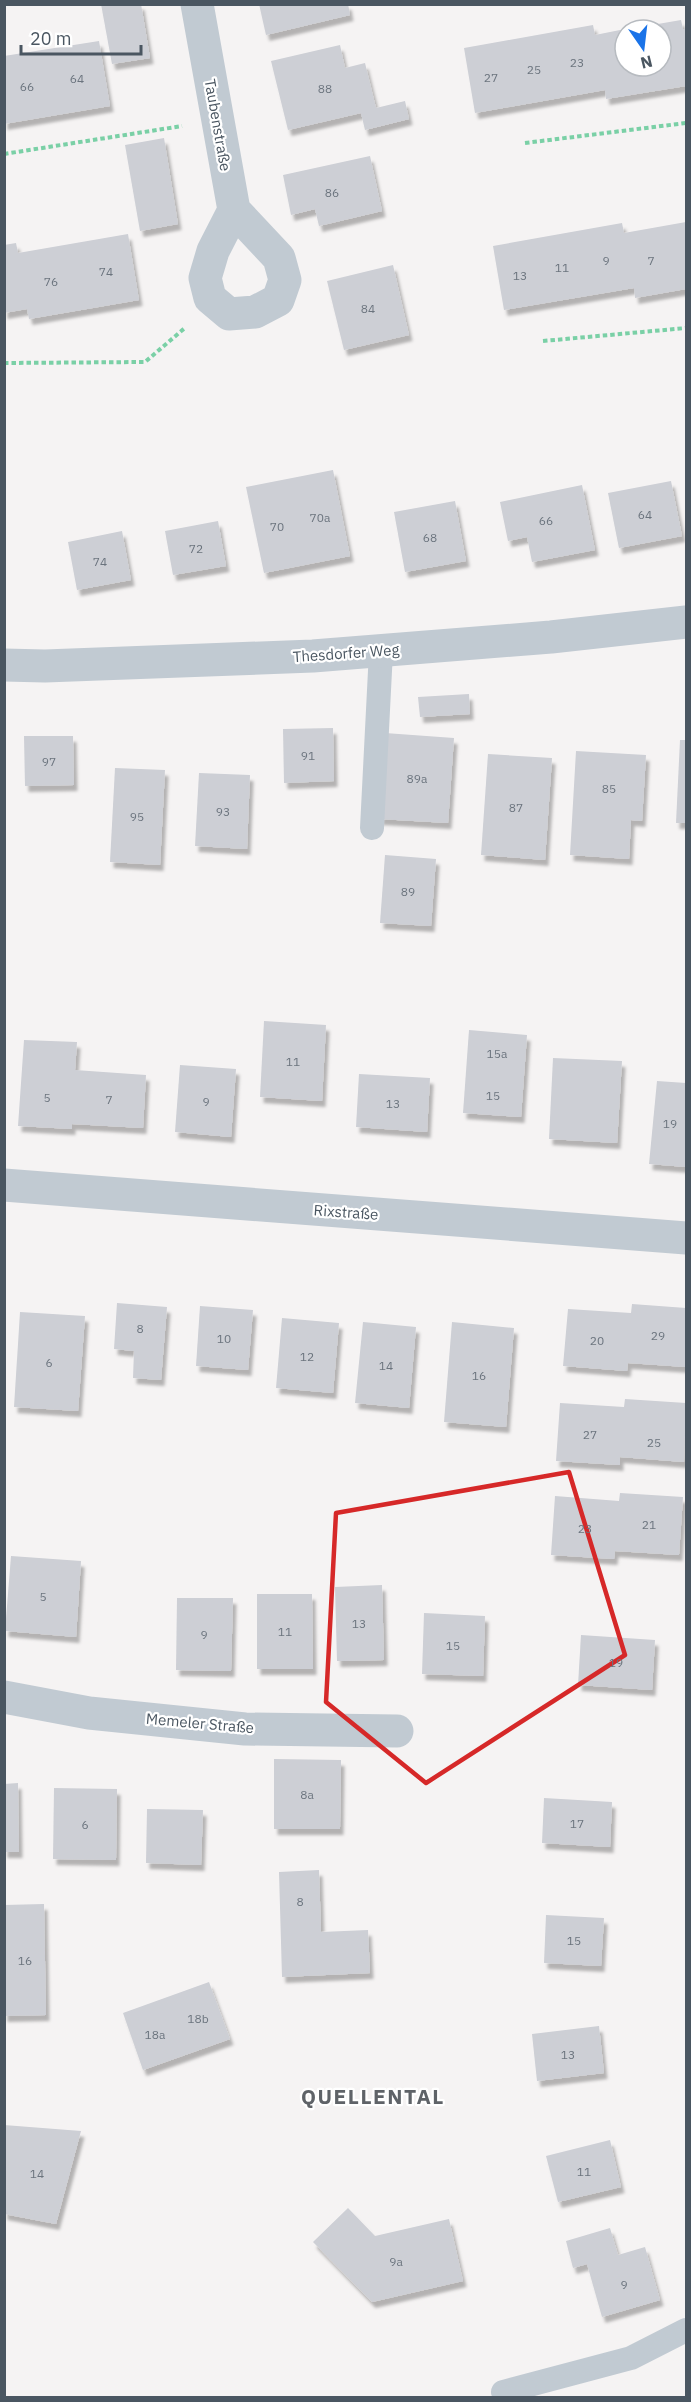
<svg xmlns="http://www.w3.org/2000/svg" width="691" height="2402" font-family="'IBM Plex Sans',sans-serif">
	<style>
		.building { fill: #cdcfd5; filter: url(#shadow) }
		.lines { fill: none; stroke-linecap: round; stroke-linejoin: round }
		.path { stroke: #7ad0a6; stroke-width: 4; stroke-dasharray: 4.5 3; stroke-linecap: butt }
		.service { stroke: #c1cad2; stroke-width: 24 }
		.minor { stroke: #c1cad2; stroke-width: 33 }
		.tertiary { stroke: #c1cad2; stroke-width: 33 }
		.marked { fill: none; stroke: #d62828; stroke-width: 4.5; stroke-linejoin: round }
		.labels { text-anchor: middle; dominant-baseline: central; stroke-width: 4.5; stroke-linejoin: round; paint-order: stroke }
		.number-label { font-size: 12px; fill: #6b747e }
		.street-label { font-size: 15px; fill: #4a5661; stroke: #fff }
		.district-label { font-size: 21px; font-weight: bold; letter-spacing: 1.5px; fill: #5f6368; stroke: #fff }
	</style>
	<defs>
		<filter id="shadow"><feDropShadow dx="3.5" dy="6" stdDeviation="1.5" flood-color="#0004"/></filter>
	</defs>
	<rect width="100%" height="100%" fill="#f5f3f3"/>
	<!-- building -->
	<g class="building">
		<path d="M101 4H141L150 58 112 64Z"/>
		<path d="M259 4H348L350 15 266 35Z"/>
		<path d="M681 20 683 29H686V86L606 99 605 90 475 113 464 48 593 25 595 35 625 29V66H661V30L629 29Z"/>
		<path d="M99 41 110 106 4 124V56Z"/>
		<path d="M340 45 345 68 365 63 376 108 405 101 409 119 365 130 361 113 288 130 271 61Z"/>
		<path d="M164 138 178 224 140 231 125 145Z"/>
		<path d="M370 156 382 211 319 226 315 209 291 215 283 175Z"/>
		<path d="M686 222V289L635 298 634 288 504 310 493 246 622 223 624 233Z"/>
		<path d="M128 234 139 300 29 319 27 309 4 313V245L16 243 18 253Z"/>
		<path d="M393 265 409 335 344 350 327 281Z"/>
		<path d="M333 470 350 556 264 573 246 487Z"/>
		<path d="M671 481 682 536 619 548 608 493Z"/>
		<path d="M582 485 595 550 532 562 527 537 508 541 500 502Z"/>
		<path d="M455 501 466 561 405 572 394 512Z"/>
		<path d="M218 521 226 566 173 575 165 531Z"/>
		<path d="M122 531 131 580 77 590 68 542Z"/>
		<path d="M469 694 470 714 420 717 418 697Z"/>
		<path d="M333 728 334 781 284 783 283 729Z"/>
		<path d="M385 733 454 738 448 823 379 819Z"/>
		<path d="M24 736H73L74 785 25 786Z"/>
		<path d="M680 740H686V823H676Z"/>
		<path d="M576 751 646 755 642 821 631 820 629 859 570 855Z"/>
		<path d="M488 754 552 758 545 860 481 855Z"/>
		<path d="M115 768 165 770 160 865 110 862Z"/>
		<path d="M199 773 250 775 247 849 195 846Z"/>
		<path d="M385 855 436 859 431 926 380 923Z"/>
		<path d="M264 1021 326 1025 322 1101 260 1097Z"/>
		<path d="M469 1030 527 1035 521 1117 463 1113Z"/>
		<path d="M24 1040 77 1042 75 1070 146 1075 143 1128 72 1124V1129L18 1126Z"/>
		<path d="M553 1058 622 1061 617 1143 549 1139Z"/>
		<path d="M180 1065 236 1069 231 1137 175 1132Z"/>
		<path d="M359 1074 430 1078 427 1132 356 1127Z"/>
		<path d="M657 1081 686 1083V1167L649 1164Z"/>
		<path d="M117 1303 167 1307 161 1380 133 1378 134 1351 114 1349Z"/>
		<path d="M632 1304 686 1308V1367L628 1363 627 1371 563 1366 568 1309 631 1313Z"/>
		<path d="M200 1306 253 1310 248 1370 196 1366Z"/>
		<path d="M20 1312 85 1316 78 1411 14 1407Z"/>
		<path d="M282 1318 339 1323 333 1393 276 1388Z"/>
		<path d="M363 1322 416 1327 409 1408 355 1403Z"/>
		<path d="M452 1322 514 1328 506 1427 444 1422Z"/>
		<path d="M625 1399 686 1403 684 1462 620 1457V1465L556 1461 560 1403 624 1407Z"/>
		<path d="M620 1493 683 1497 679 1555 615 1551 614 1559 551 1555 555 1496 619 1501Z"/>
		<path d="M11 1556 81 1561 76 1637 5 1631Z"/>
		<path d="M382 1585 384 1660 337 1661 335 1587Z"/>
		<path d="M257 1594H312L313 1669H257Z"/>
		<path d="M177 1598H233L231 1671 176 1670Z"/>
		<path d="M424 1613 485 1616 483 1676 422 1674Z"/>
		<path d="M581 1635 655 1640 652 1690 578 1685Z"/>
		<path d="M274 1759 341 1760 340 1829H274Z"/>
		<path d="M18 1783 19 1852H4V1784Z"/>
		<path d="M54 1788 117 1789 116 1860 53 1859Z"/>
		<path d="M544 1798 612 1802 610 1847 542 1843Z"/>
		<path d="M147 1809 203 1810 201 1865 146 1863Z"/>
		<path d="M319 1870 321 1932 368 1930 370 1973 282 1977 279 1872Z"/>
		<path d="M44 1904 46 2015 4 2016V1905Z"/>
		<path d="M546 1915 604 1918 601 1966 544 1963Z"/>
		<path d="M209 1982 230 2039 143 2070 123 2013Z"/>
		<path d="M599 2026 604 2073 537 2081 532 2034Z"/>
		<path d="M4 2125 81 2131 56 2224 4 2214Z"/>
		<path d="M610 2140 621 2187 558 2202 546 2156Z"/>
		<path d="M348 2208 375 2236 449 2219 463 2281 372 2302 313 2242Z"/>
		<path d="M610 2228 618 2255 645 2247 660 2300 602 2317 587 2264 573 2268 566 2241Z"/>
	</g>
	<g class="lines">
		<!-- path -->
		<g class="path">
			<path d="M525 143 686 123"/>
			<path d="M4 154 182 126"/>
			<path d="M543 341 686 328"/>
			<path d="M4 363 145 362 186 327"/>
		</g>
		<!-- service -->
		<g class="service">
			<path d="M372 828 381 651"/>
			<path d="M503 2392 631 2358 686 2330"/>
		</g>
		<!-- minor -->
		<g class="minor">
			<path d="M197 4 234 210 213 251 205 278 210 298 229 314 255 312 278 300 285 280 279 258 234 210"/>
			<path d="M4 1185 686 1238"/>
			<path d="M4 1697 89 1713 245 1729 397 1731"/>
		</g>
		<!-- tertiary -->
		<path class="tertiary" d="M4 665 45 666 313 656 551 637 686 622"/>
	</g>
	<!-- marked area -->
	<path class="marked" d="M569 1472 625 1655 426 1783 326 1702 336 1513Z"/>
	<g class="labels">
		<!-- number labels -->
		<g class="number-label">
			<text x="577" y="62">23</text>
			<text x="534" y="69">25</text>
			<text x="491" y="77">27</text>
			<text x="77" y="78">64</text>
			<text x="27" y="86">66</text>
			<text x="325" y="88">88</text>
			<text x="332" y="192">86</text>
			<text x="606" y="260">9</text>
			<text x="651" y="260">7</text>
			<text x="562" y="267">11</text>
			<text x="106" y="271">74</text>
			<text x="520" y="275">13</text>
			<text x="51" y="281">76</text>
			<text x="368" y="308">84</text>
			<text x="645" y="514">64</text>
			<text x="320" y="517">70a</text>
			<text x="546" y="520">66</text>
			<text x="277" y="526">70</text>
			<text x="430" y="537">68</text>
			<text x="196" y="548">72</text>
			<text x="100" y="561">74</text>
			<text x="308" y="755">91</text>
			<text x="49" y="761">97</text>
			<text x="417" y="778">89a</text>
			<text x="609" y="788">85</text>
			<text x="516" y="807">87</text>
			<text x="223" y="811">93</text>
			<text x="137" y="816">95</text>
			<text x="408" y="891">89</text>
			<text x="497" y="1053">15a</text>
			<text x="293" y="1061">11</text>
			<text x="493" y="1095">15</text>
			<text x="47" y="1097">5</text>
			<text x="109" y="1099">7</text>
			<text x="206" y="1101">9</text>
			<text x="393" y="1103">13</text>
			<text x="670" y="1123">19</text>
			<text x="140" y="1328">8</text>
			<text x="658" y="1335">29</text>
			<text x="224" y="1338">10</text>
			<text x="597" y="1340">20</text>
			<text x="307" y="1356">12</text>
			<text x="49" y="1362">6</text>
			<text x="386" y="1365">14</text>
			<text x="479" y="1375">16</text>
			<text x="590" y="1434">27</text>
			<text x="654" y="1442">25</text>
			<text x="649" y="1524">21</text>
			<text x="585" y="1528">23</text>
			<text x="43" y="1596">5</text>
			<text x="359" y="1623">13</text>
			<text x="285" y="1631">11</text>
			<text x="204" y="1634">9</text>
			<text x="453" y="1645">15</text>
			<text x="616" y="1662">19</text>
			<text x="307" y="1794">8a</text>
			<text x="577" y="1823">17</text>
			<text x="85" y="1824">6</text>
			<text x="300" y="1901">8</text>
			<text x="574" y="1940">15</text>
			<text x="25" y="1960">16</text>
			<text x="198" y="2018">18b</text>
			<text x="155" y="2034">18a</text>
			<text x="568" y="2054">13</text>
			<text x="584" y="2171">11</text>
			<text x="37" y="2173">14</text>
			<text x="396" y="2261">9a</text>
			<text x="624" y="2284">9</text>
		</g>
		<!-- street labels -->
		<g class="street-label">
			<text transform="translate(218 125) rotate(80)">Taubenstraße</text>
			<text transform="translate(346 653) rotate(-4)">Thesdorfer Weg</text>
			<text transform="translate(346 1212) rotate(4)">Rixstraße</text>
			<text transform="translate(200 1723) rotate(5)">Memeler Straße</text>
		</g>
		<!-- district labels -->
		<g class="district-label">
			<text x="373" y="2096">QUELLENTAL</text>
		</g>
	</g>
	<!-- border -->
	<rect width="691" height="2402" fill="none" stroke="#4a5661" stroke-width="12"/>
	<!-- north arrow -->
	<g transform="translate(643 48) rotate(166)"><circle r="28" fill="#ffffff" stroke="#b7bbc0" stroke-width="1.5"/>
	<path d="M0-4.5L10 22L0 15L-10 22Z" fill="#1a73e8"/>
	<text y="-9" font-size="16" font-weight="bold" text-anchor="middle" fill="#4a5661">N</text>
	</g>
	<!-- scale -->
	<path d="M21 45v9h120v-9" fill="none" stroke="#4a5661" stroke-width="3"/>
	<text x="30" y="45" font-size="18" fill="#4a5661" stroke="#ffffff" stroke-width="4.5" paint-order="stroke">20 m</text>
</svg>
